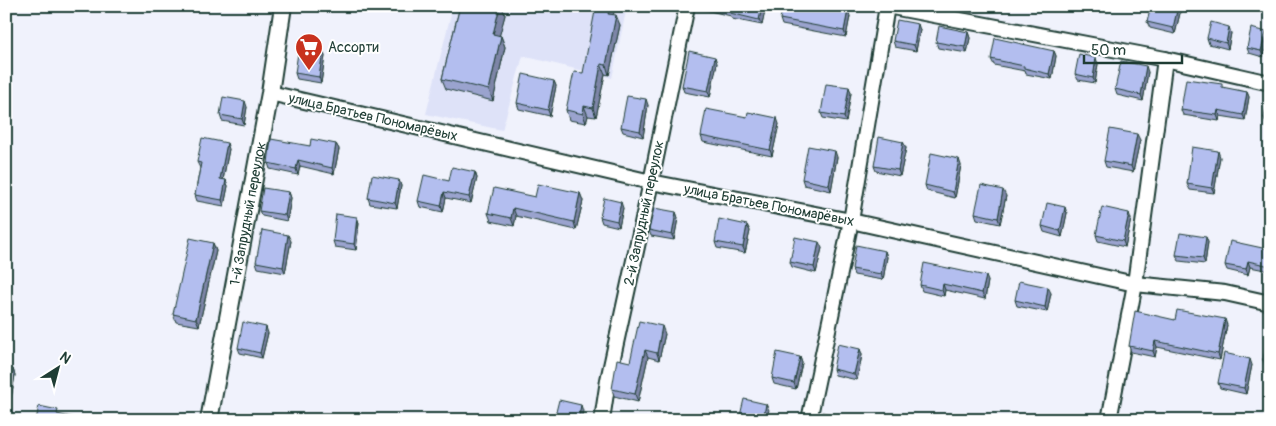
<svg xmlns="http://www.w3.org/2000/svg" width="1276" height="426" font-family="Pangolin,sans-serif">
	<style>
		.built { fill: #dee2f8 }
		.lines { fill: none; stroke-linecap: round; stroke-linejoin: round }
		.minor-casing { stroke: #1f3d34; stroke-width: 18 }
		.tertiary-casing { stroke: #1f3d34; stroke-width: 20 }
		.minor { stroke: #fff; stroke-width: 14 }
		.tertiary { stroke: #fff; stroke-width: 16 }
		.wall { fill: #9aa3ce; stroke: #1f3d34 }
		.shaded-wall { fill: #7d85a7; stroke: #1f3d34 }
		.building { fill: #b3beef; stroke: #1f3d34 }
		.labels { text-anchor: middle; dominant-baseline: central; stroke-width: 4; stroke-linejoin: round; paint-order: stroke }
		.poi-label { font-size: 14px; fill: #1f3d34; stroke: #fff; text-anchor: start }
		.street-label { font-size: 14px; fill: #1f3d34; stroke: #fff }
	</style>
	<rect width="100%" height="100%" fill="#f0f2fc"/>
	<filter id="ink" filterUnits="userSpaceOnUse"><feTurbulence type="fractalNoise" baseFrequency=".02" numOctaves="2"/><feDisplacementMap in="SourceGraphic" scale="10" xChannelSelector="R" yChannelSelector="G"/><feConvolveMatrix kernelMatrix="1 2 1 2 8 2 1 2 1" color-interpolation-filters="sRGB"/></filter>
	<g filter="url(#ink)">
		<!-- built -->
		<path class="built" d="M453 6H627L612 78 523 56 502 130 426 114Z"/>
		<g class="lines">
			<!-- minor casing -->
			<g class="minor-casing">
				<g id="minor">
					<path d="M887 6 1165 59 1270 83"/>
					<path d="M270 93 651 182 851 221 1135 284 1225 293 1270 303"/>
					<path d="M602 420 608 380 651 182 687 6"/>
					<path d="M809 420 851 221 887 6"/>
					<path d="M1109 420 1135 284 1165 59"/>
				</g>
			</g>
			<!-- tertiary casing -->
			<g class="tertiary-casing">
				<g id="tertiary">
					<path id="s1" d="M209 420 270 93 283 6"/>
				</g>
			</g>
			<!-- minor -->
			<use href="#minor" class="minor"/>
			<!-- tertiary -->
			<use href="#tertiary" class="tertiary"/>
		</g>
		<!-- wall -->
		<g class="wall">
			<path d="M199 6H220V9Z"/>
			<path d="M460 6H502L505 15 499 36H501L505 47 493 101 446 89 442 79Z"/>
			<path d="M696 6H766L762 25 732 19 731 16 697 8Z"/>
			<path d="M1181 9 1175 34 1150 28 1147 22Z"/>
			<path d="M613 15 620 25 609 75 605 74 596 117 588 116 586 123 569 120 566 110 583 73Z"/>
			<path d="M850 16 846 37 782 25 780 19Z"/>
			<path d="M920 30 916 51 895 47 893 41Z"/>
			<path d="M968 32 970 38 967 53 938 48 936 42Z"/>
			<path d="M1231 33 1228 49 1209 44 1207 38Z"/>
			<path d="M1268 38 1263 57 1249 53 1247 48Z"/>
			<path d="M1054 51 1056 56 1052 79 1026 74 1025 71 994 65 991 59Z"/>
			<path d="M325 56 321 83 297 79 295 73Z"/>
			<path d="M717 63 710 97 684 92 682 86Z"/>
			<path d="M1098 64 1095 83 1078 80 1075 74Z"/>
			<path d="M1148 72 1143 101 1117 95 1115 89Z"/>
			<path d="M554 81 556 86 550 116 519 109 517 103Z"/>
			<path d="M849 87 851 93 846 122 823 118 821 113Z"/>
			<path d="M1223 88 1247 92 1249 97 1245 120 1220 116 1219 121 1183 115 1181 110Z"/>
			<path d="M1270 89V125L1266 124 1264 118Z"/>
			<path d="M648 105 643 137 623 132 621 127Z"/>
			<path d="M247 107 244 125 222 121 220 115Z"/>
			<path d="M779 124 772 156 703 142 701 136Z"/>
			<path d="M1140 140 1133 172 1106 167 1104 161Z"/>
			<path d="M903 142 906 148 900 176 876 171 874 166Z"/>
			<path d="M336 144 339 149 334 174 300 166 298 175 270 169 268 163 310 146Z"/>
			<path d="M229 149 223 180H226L228 186 224 206 197 201 195 195 200 168 197 162Z"/>
			<path d="M837 157 831 191 804 185 802 179Z"/>
			<path d="M1220 157 1214 193 1190 190 1187 184Z"/>
			<path d="M961 165 955 198 927 191 925 185Z"/>
			<path d="M475 172 477 178 471 203 446 198 443 212 420 207 418 201 449 181Z"/>
			<path d="M399 180 401 186 397 208 370 204 368 198Z"/>
			<path d="M289 192 291 198 287 221 262 216 259 211Z"/>
			<path d="M580 193 583 201 576 230 516 216 514 226 491 221 488 213 535 197Z"/>
			<path d="M1006 196 1000 224 977 219 975 213Z"/>
			<path d="M623 208 619 227 602 223 600 217Z"/>
			<path d="M676 212 678 218 674 240 651 236 649 230Z"/>
			<path d="M1067 213 1062 237 1044 232 1042 226Z"/>
			<path d="M357 217 359 223 356 250 335 247 333 241Z"/>
			<path d="M1131 219 1125 247 1098 241 1096 235Z"/>
			<path d="M747 225 750 231 745 253 717 248 715 242Z"/>
			<path d="M1270 239V271L1250 267 1248 275 1227 270 1225 265 1267 249Z"/>
			<path d="M291 241 285 273 258 268 256 262Z"/>
			<path d="M1208 242 1205 264 1179 261 1176 255Z"/>
			<path d="M213 243 216 251 199 326 176 322 173 314Z"/>
			<path d="M822 248 816 273 792 267 790 262Z"/>
			<path d="M885 251 887 257 883 280 854 275 852 269Z"/>
			<path d="M988 281 985 299 945 290 944 296 922 291 920 285Z"/>
			<path d="M1051 293 1047 312 1017 306 1015 300Z"/>
			<path d="M1175 320 1227 325 1220 360 1157 347 1155 357 1131 352 1129 346Z"/>
			<path d="M1270 329V366L1265 365 1263 360Z"/>
			<path d="M268 333 262 358 240 353 238 348Z"/>
			<path d="M665 334 659 360 648 357 638 402 614 396 612 389 630 362Z"/>
			<path d="M860 349 862 355 857 380 835 375 833 369Z"/>
			<path d="M800 357 802 363 796 389 774 384 772 378Z"/>
			<path d="M1252 365 1246 394 1220 388 1218 383Z"/>
			<path d="M6 368 13 369 15 375 11 398 6 397Z"/>
		</g>
		<!-- shaded-wall -->
		<g class="shaded-wall">
			<path d="M500 6H502L505 15 497 45 493 34Z"/>
			<path d="M610 6H615L612 23 608 14Z"/>
			<path d="M762 6H766L762 25 759 20Z"/>
			<path d="M1178 6H1180L1181 9 1175 34 1173 28Z"/>
			<path d="M848 10 850 16 846 37 844 31Z"/>
			<path d="M616 15 620 25 609 75 606 65Z"/>
			<path d="M918 24 920 30 916 51 914 45Z"/>
			<path d="M1229 27 1231 33 1228 49 1226 43Z"/>
			<path d="M968 32 970 38 967 53 965 47Z"/>
			<path d="M1266 32 1268 38 1263 57 1261 51Z"/>
			<path d="M501 36 505 47 493 101 489 90Z"/>
			<path d="M7 48 9 53 6 74V51Z"/>
			<path d="M323 50 325 56 321 83 319 77Z"/>
			<path d="M1054 51 1056 56 1052 79 1049 74Z"/>
			<path d="M715 57 717 63 710 97 708 91Z"/>
			<path d="M1096 58 1098 64 1095 83 1093 78Z"/>
			<path d="M601 64 605 74 596 117 593 108Z"/>
			<path d="M1146 66 1148 72 1143 101 1141 95Z"/>
			<path d="M554 81 556 86 550 116 548 110Z"/>
			<path d="M849 87 851 93 846 122 844 117Z"/>
			<path d="M1247 92 1249 97 1245 120 1243 115Z"/>
			<path d="M646 99 648 105 643 137 640 131Z"/>
			<path d="M245 101 247 107 244 125 242 119Z"/>
			<path d="M584 106 588 116 586 123 583 114Z"/>
			<path d="M1218 110 1220 116 1219 121 1217 115Z"/>
			<path d="M777 118 779 124 772 156 770 150Z"/>
			<path d="M1137 134 1140 140 1133 172 1131 166Z"/>
			<path d="M903 142 906 148 900 176 898 170Z"/>
			<path d="M227 143 229 149 222 185 220 179Z"/>
			<path d="M336 144 339 149 334 174 332 168Z"/>
			<path d="M835 151 837 157 831 191 829 185Z"/>
			<path d="M1218 151 1220 157 1214 193 1212 188Z"/>
			<path d="M959 159 961 165 955 198 953 192Z"/>
			<path d="M298 160 300 166 298 175 296 169Z"/>
			<path d="M475 172 477 178 471 203 469 197Z"/>
			<path d="M226 180 228 186 224 206 222 200Z"/>
			<path d="M399 180 401 186 397 208 395 203Z"/>
			<path d="M1003 190 1006 196 1000 224 998 218Z"/>
			<path d="M289 192 291 198 287 221 285 215Z"/>
			<path d="M444 192 446 198 443 212 441 206Z"/>
			<path d="M580 193 583 201 576 230 574 222Z"/>
			<path d="M621 202 623 208 619 227 617 221Z"/>
			<path d="M1065 207 1067 213 1062 237 1060 231Z"/>
			<path d="M513 208 516 216 514 226 511 218Z"/>
			<path d="M676 212 678 218 674 240 672 235Z"/>
			<path d="M1129 213 1131 219 1125 247 1123 241Z"/>
			<path d="M357 217 359 223 356 250 354 244Z"/>
			<path d="M747 225 750 231 745 253 743 247Z"/>
			<path d="M288 235 291 241 285 273 283 267Z"/>
			<path d="M1206 237 1208 242 1205 264 1203 258Z"/>
			<path d="M819 242 822 248 816 273 814 267Z"/>
			<path d="M213 243 216 251 199 326 196 319Z"/>
			<path d="M885 251 887 257 883 280 881 274Z"/>
			<path d="M1248 261 1250 267 1248 275 1246 269Z"/>
			<path d="M986 276 988 281 985 299 982 293Z"/>
			<path d="M943 284 945 290 944 296 942 290Z"/>
			<path d="M1048 287 1051 293 1047 312 1045 307Z"/>
			<path d="M1225 319 1227 325 1220 360 1218 354Z"/>
			<path d="M662 326 665 334 659 360 657 353Z"/>
			<path d="M266 327 268 333 262 358 260 353Z"/>
			<path d="M1155 341 1157 347 1155 357 1153 351Z"/>
			<path d="M860 349 862 355 857 380 854 374Z"/>
			<path d="M645 350 648 357 638 402 635 394Z"/>
			<path d="M800 357 802 363 796 389 794 383Z"/>
			<path d="M1250 359 1252 365 1246 394 1244 388Z"/>
			<path d="M13 369 15 375 11 398 9 392Z"/>
			<path d="M766 404 769 410 766 420H763Z"/>
			<path d="M581 405 583 411 581 420H578Z"/>
		</g>
		<!-- building -->
		<g class="building">
			<path d="M460 6H500L493 34 501 36 489 90 442 79Z"/>
			<path d="M596 6H610L608 14 616 15 606 65 601 64 593 108 584 106 583 114 566 110 574 72 583 73Z"/>
			<path d="M712 6H762L759 20 730 13V11Z"/>
			<path d="M783 6H830L848 10 844 31 780 19Z"/>
			<path d="M1151 6H1178L1173 28 1147 22Z"/>
			<path d="M897 20 918 24 914 45 893 41Z"/>
			<path d="M1211 22 1229 27 1226 43 1207 38Z"/>
			<path d="M939 26 968 32 965 47 936 42Z"/>
			<path d="M1251 28 1266 32 1261 51 1247 48Z"/>
			<path d="M995 38 1054 51 1049 74 1024 68V66L991 59Z"/>
			<path d="M299 46 323 50 319 77 295 73Z"/>
			<path d="M689 51 715 57 708 91 682 86Z"/>
			<path d="M1079 54 1096 58 1093 78 1075 74Z"/>
			<path d="M1121 61 1146 66 1141 95 1115 89Z"/>
			<path d="M523 74 554 81 548 110 517 103Z"/>
			<path d="M1186 79 1222 84V87L1247 92 1243 115 1218 110 1217 115 1181 110Z"/>
			<path d="M826 84 849 87 844 117 821 113Z"/>
			<path d="M1269 89H1270V119L1264 118Z"/>
			<path d="M627 96 646 99 640 131 621 127Z"/>
			<path d="M223 97 245 101 242 119 220 115Z"/>
			<path d="M706 109 747 117 748 112 777 118 770 150 701 136Z"/>
			<path d="M1110 129 1137 134 1131 166 1104 161Z"/>
			<path d="M879 137 903 142 898 170 874 166Z"/>
			<path d="M202 138 227 143 220 179 226 180 222 200 195 195 201 163 197 162Z"/>
			<path d="M271 139 310 146 311 139 336 144 332 168 298 160 296 169 268 163Z"/>
			<path d="M808 146 835 151 829 185 802 179Z"/>
			<path d="M1192 147 1218 151 1212 188 1187 184Z"/>
			<path d="M931 153 959 159 953 192 925 185Z"/>
			<path d="M452 167 475 172 469 197 444 192 441 206 418 201 424 175 449 181Z"/>
			<path d="M372 175 399 180 395 203 368 198Z"/>
			<path d="M538 184 580 193 574 222 513 208 511 218 488 213 494 188 535 197Z"/>
			<path d="M981 185 1003 190 998 218 975 213Z"/>
			<path d="M263 188 289 192 285 215 259 211Z"/>
			<path d="M604 198 621 202 617 221 600 217Z"/>
			<path d="M1047 203 1065 207 1060 231 1042 226Z"/>
			<path d="M1102 207 1129 213 1123 241 1096 235Z"/>
			<path d="M654 208 676 212 672 235 649 230Z"/>
			<path d="M336 214 357 217 354 244 333 241Z"/>
			<path d="M719 219 747 225 743 247 715 242Z"/>
			<path d="M262 230 288 235 283 267 256 262Z"/>
			<path d="M1180 233 1206 237 1203 258 1176 255Z"/>
			<path d="M795 237 819 242 814 267 790 262Z"/>
			<path d="M190 238 213 243 196 319 173 314Z"/>
			<path d="M1270 239V266L1248 261 1246 269 1225 265 1230 241 1267 249Z"/>
			<path d="M856 245 885 251 881 274 852 269Z"/>
			<path d="M924 263 986 276 982 293 943 284 942 290 920 285Z"/>
			<path d="M1019 281 1048 287 1045 307 1015 300Z"/>
			<path d="M1177 310 1225 319 1218 354 1155 341 1153 351 1129 346 1135 311 1175 320Z"/>
			<path d="M639 321 662 326 657 353 645 350 635 394 612 389 617 359 630 362Z"/>
			<path d="M243 322 266 327 260 353 238 348Z"/>
			<path d="M1269 329H1270V361L1263 360Z"/>
			<path d="M838 344 860 349 854 374 833 369Z"/>
			<path d="M777 352 800 357 794 383 772 378Z"/>
			<path d="M1224 353 1250 359 1244 388 1218 383Z"/>
			<path d="M6 368 13 369 9 392 6 391Z"/>
			<path d="M744 399 766 404 763 420H739Z"/>
			<path d="M559 400 581 405 578 420H554Z"/>
			<path d="M39 406 58 410 57 414 85 420H36Z"/>
			<path d="M822 412 844 416 843 420H820Z"/>
			<path d="M274 414 297 419V420H273Z"/>
		</g>
	</g>
	<!-- icons -->
	<defs>
		<g id="supermarket-pin" transform="scale(1.4375)"><path d="M0 17L-7.5 6A9.5 9.5 0 1 1 7.5 6Z" fill="#c8321e" stroke="#fff"/><path d="M-6-5.5h2.5l.6 2H6L4.5 2H-2.5L-4.4-4H-6ZM-1.5 3.2a1.3 1.3 0 1 0 .1 0ZM3 3.2a1.3 1.3 0 1 0 .1 0Z" fill="#fff"/></g>
	</defs>
	<g fill-rule="evenodd">
		<use href="#supermarket-pin" x="309" y="47"/>
	</g>
	<g class="labels">
		<!-- poi labels -->
		<g class="poi-label">
			<text x="328" y="47">Ассорти</text>
		</g>
		<!-- street labels -->
		<g class="street-label">
			<text transform="translate(373 117) rotate(13)">улица Братьев Пономарёвых</text>
			<text transform="translate(769 205) rotate(11)">улица Братьев Пономарёвых</text>
			<text stroke="none"><textPath href="#s1" startOffset="210">1-й Запрудный переулок</textPath></text>
			<text transform="translate(644 213) rotate(-78)">2-й Запрудный переулок</text>
		</g>
	</g>
	<!-- margin -->
	<rect width="1276" height="426" fill="none" stroke="#fff" stroke-width="25"/>
	<rect x="12" y="12" width="1251" height="401" fill="none" stroke="#1f3d34" stroke-width="2" filter="url(#ink)"/>
	<!-- north arrow -->
	<g transform="translate(58 368) rotate(36)" stroke="#ffffff" stroke-width="4" paint-order="stroke">
	<path d="M0-4L9 19L0 12L-9 19Z" fill="#1f3d34"/>
	<text y="-8" font-size="14" font-weight="bold" text-anchor="middle" fill="#1f3d34">N</text>
	</g>
	<!-- scale -->
	<path d="M1084 55v8h98v-8" fill="none" stroke="#1f3d34" stroke-width="2.5"/>
	<text x="1091" y="55" font-size="15" fill="#1f3d34" stroke="#ffffff" stroke-width="4" paint-order="stroke">50 m</text>
</svg>
